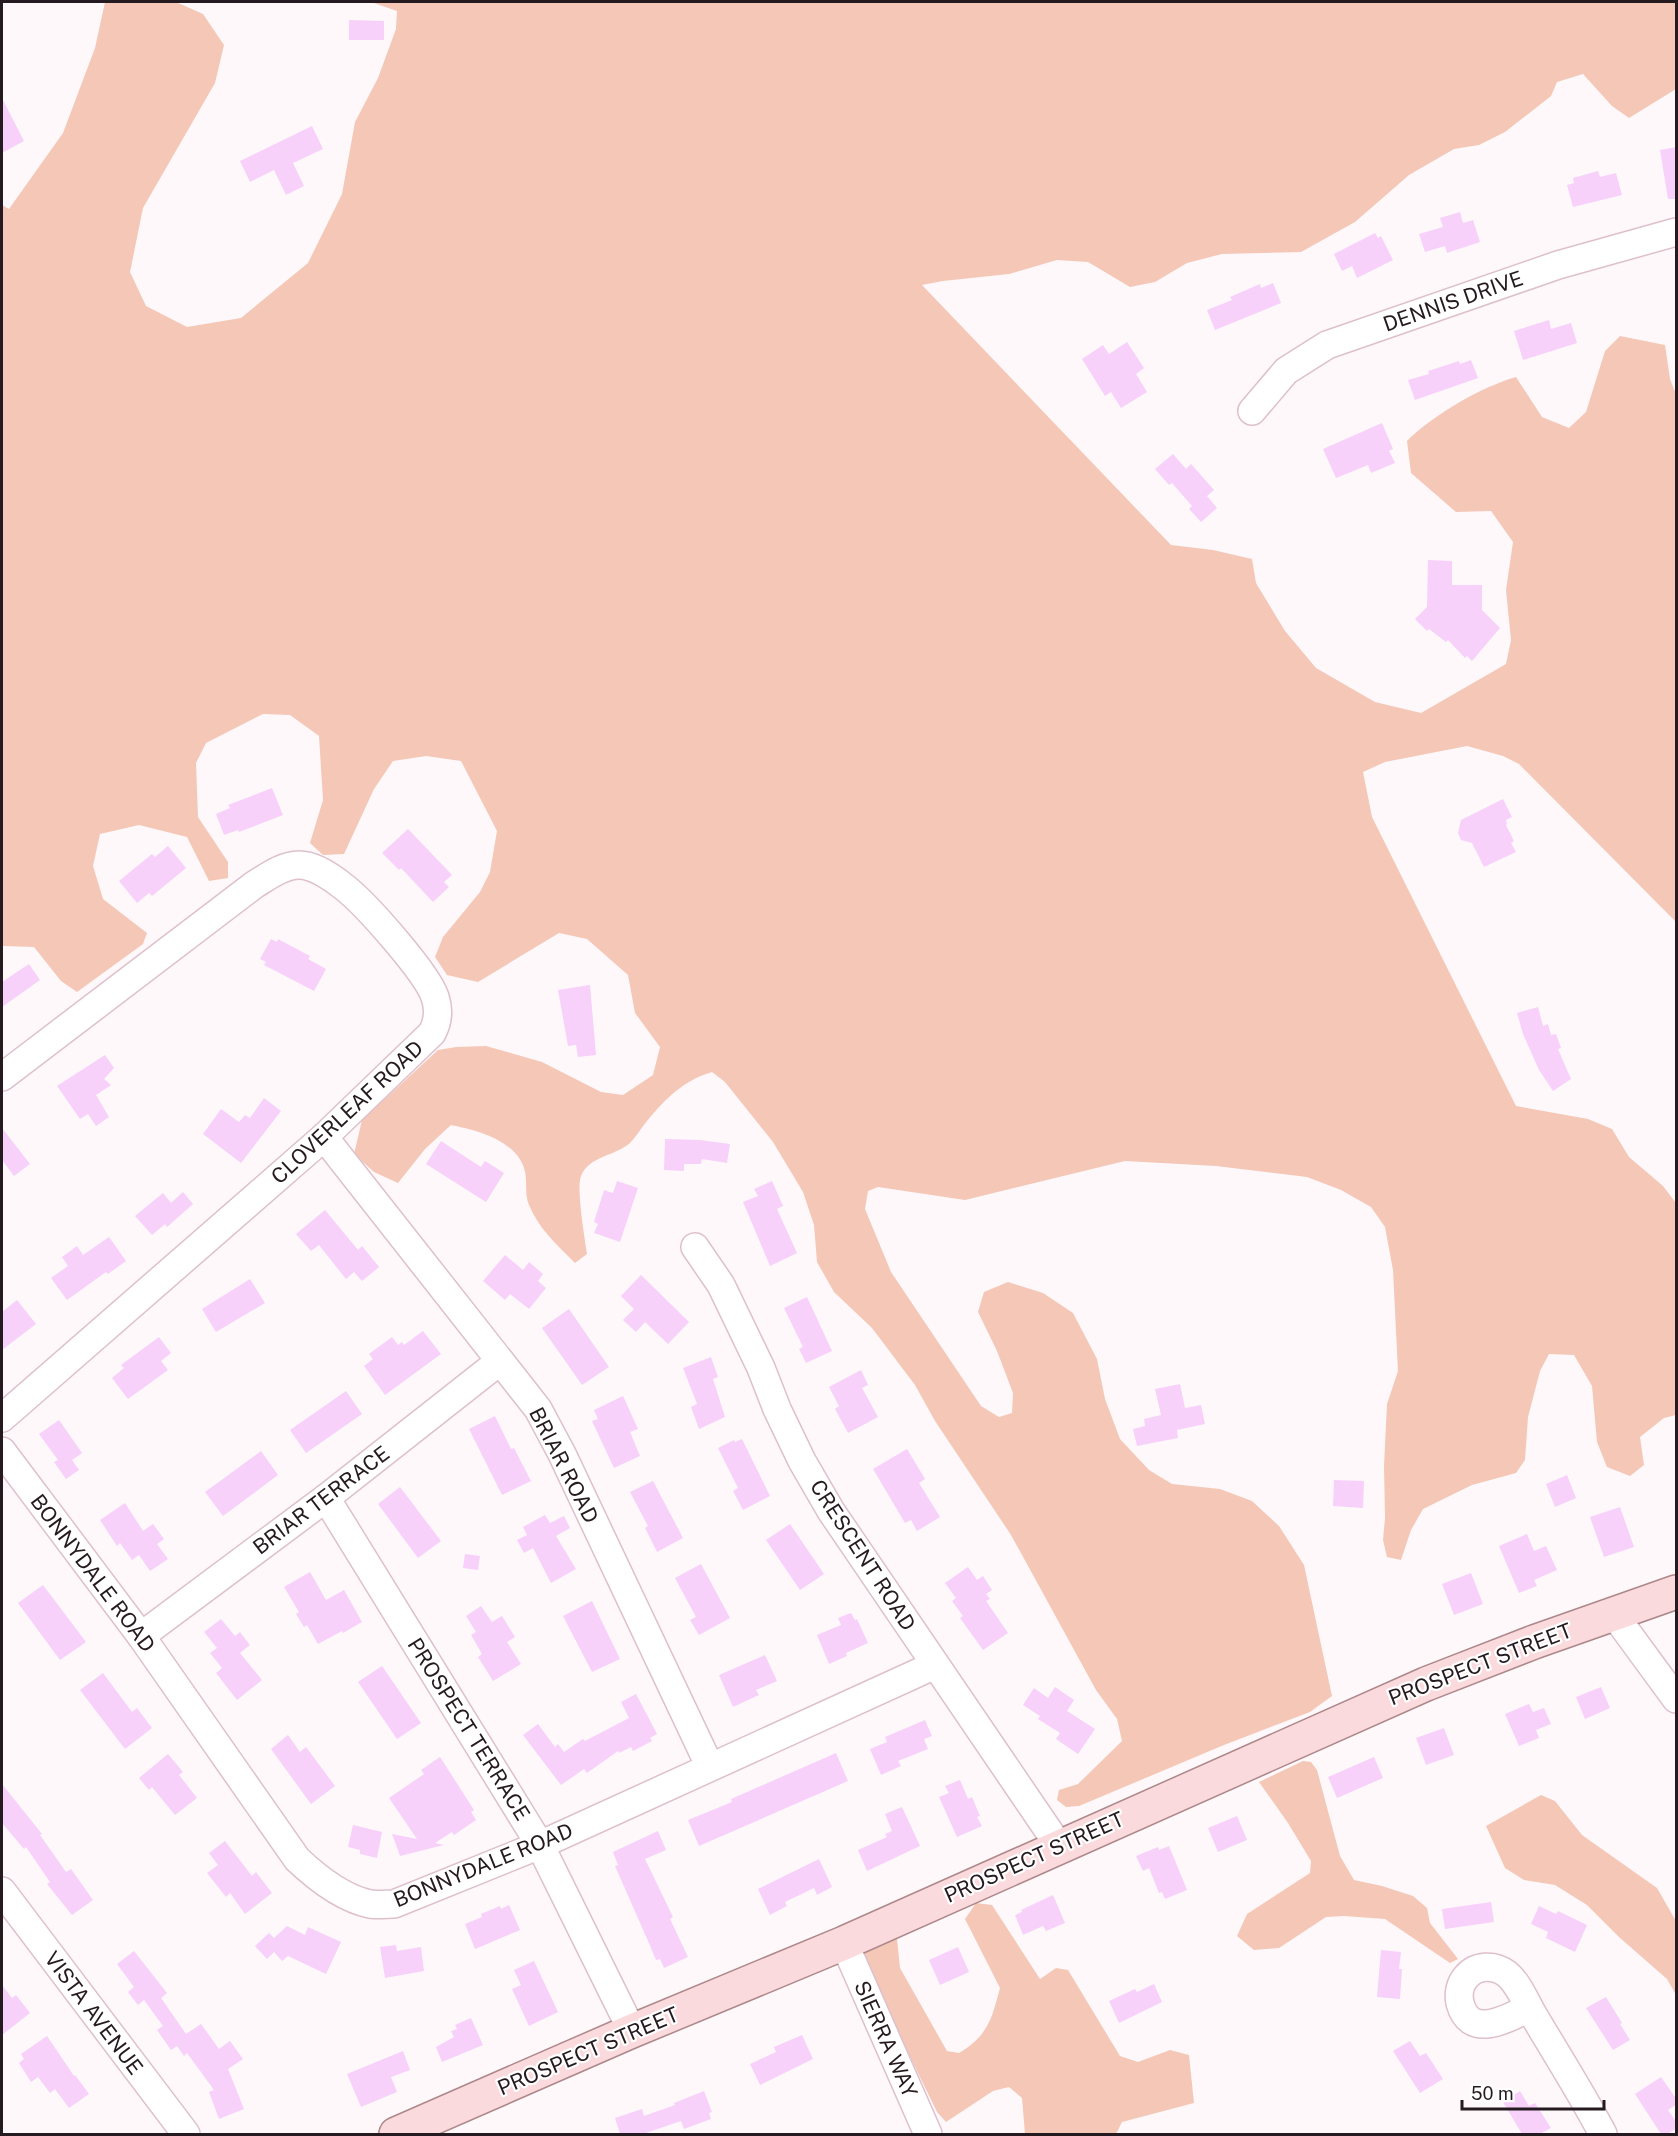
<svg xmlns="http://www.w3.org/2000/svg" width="1678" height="2136" font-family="'Public Sans',sans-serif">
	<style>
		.green { fill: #f5c7b6 }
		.building { fill: #f7d1fa }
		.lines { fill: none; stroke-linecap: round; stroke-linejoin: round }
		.minor-casing { stroke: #dec0cd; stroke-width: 30 }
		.major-casing { stroke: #ad878a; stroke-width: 36 }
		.minor { stroke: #fff; stroke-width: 27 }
		.major { stroke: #fadadc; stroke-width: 33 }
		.labels { text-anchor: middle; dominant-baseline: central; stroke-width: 4.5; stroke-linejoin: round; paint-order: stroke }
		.street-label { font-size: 21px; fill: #251a1f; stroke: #fff }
	</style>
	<rect width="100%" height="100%" fill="#fef8fb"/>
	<!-- green -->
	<g class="green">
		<path d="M105 2H176L203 14 224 45 215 83 143 208 130 272 146 306 187 327 241 318 308 263 342 194 355 122 378 78 396 29 397 11 371 2H1676V89L1629 118 1612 106 1583 74 1557 82 1551 96 1505 132 1479 145 1454 149 1409 175 1355 222 1301 252 1222 254 1187 263 1155 282 1130 287 1088 262 1057 260 1009 274 943 281 922 285 1171 545 1213 550 1252 559 1256 583 1285 631 1316 668 1375 702 1421 713 1506 664 1511 640 1506 590 1513 542 1491 511 1456 512 1411 473 1407 441C1433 415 1481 387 1516 377L1542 417 1569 428 1586 412 1605 351 1620 336 1665 345 1670 379 1676 394V922L1519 764 1503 756 1467 746 1385 762 1363 772 1372 817 1516 1106 1588 1119 1612 1129 1629 1157 1663 1186 1676 1203V1415L1664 1418 1640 1437 1644 1465 1630 1476 1607 1467 1597 1442 1592 1386 1574 1355 1549 1354 1540 1371 1528 1417 1525 1460 1516 1473 1472 1485 1423 1509 1411 1530 1401 1560 1387 1557 1383 1540 1385 1518 1384 1466 1387 1404 1398 1371 1393 1270 1385 1227 1371 1207 1341 1190 1307 1177 1216 1166 1125 1161 965 1200 878 1187 868 1191 865 1209 891 1272 981 1406 999 1417 1012 1413 1013 1393 997 1351 978 1312 984 1292 1008 1282 1043 1293 1073 1313 1097 1359 1105 1399 1120 1439 1149 1470 1172 1484 1220 1489 1252 1501 1279 1526 1304 1565 1332 1696 1310 1712 1224 1745 1079 1806 1066 1807 1057 1800 1059 1790 1078 1784 1122 1741 1117 1719 1096 1690 1011 1535 935 1421 915 1385 872 1328 834 1292 817 1262 814 1225 803 1192 773 1142 725 1082 712 1072C684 1080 665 1099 647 1121 641 1128 636 1137 630 1143 615 1156 589 1156 581 1176 576 1188 585 1240 587 1254L575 1263C557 1245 539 1229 529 1205 524 1193 528 1179 524 1168 515 1140 476 1130 451 1125L425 1149 398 1183 374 1172 354 1154 362 1120 438 1050 456 1047 486 1046 542 1062 601 1092 623 1095 653 1075 660 1047 635 1013 628 975 587 939 559 933 478 982 447 975 435 957 443 937 480 892 490 872 497 831 461 761 426 756 393 761 374 789 344 854 323 855 310 843 323 800 319 736 290 715 263 714 206 743 196 763 198 817 228 862V878L209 881 187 837 139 825 100 834 93 866 103 899 147 933 143 944 77 992 61 981 34 947 2 946V205L9 209 63 133 95 48Z"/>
		<path d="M1303 1761 1311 1762 1317 1770 1340 1856 1354 1880 1382 1886 1413 1896 1427 1908 1430 1923 1458 1959 1450 1963 1385 1919 1344 1916 1326 1917 1279 1948 1254 1950 1237 1936 1247 1914 1310 1873 1311 1861 1288 1823 1259 1782Z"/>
		<path d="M1541 1795 1555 1801 1582 1835 1657 1888 1676 1921V1995L1667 1979 1619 1937 1587 1905 1555 1885 1524 1880 1505 1868 1486 1826Z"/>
		<path d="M976 1903 992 1905 1040 1979 1056 1968 1068 1970 1120 2056 1138 2062 1170 2050 1189 2055 1194 2103 1122 2122 1116 2134H1025L1022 2098 1009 2087 993 2091 946 2122 937 2112 862 1958 865 1950 890 1937 897 1939 900 1968 947 2051 959 2053C988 2036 992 2018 1000 1988L965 1919Z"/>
	</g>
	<!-- building -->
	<g class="building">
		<path d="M349 20 384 21V40H349Z"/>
		<path d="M2 98 24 141 2 153Z"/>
		<path d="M312 126 323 149 293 163 304 186 286 195 274 170 250 182 240 161Z"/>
		<path d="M1677 147V199H1668L1660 150Z"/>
		<path d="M1598 171 1600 177 1616 173 1622 195 1573 207 1567 185 1574 183 1573 178Z"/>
		<path d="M1460 212 1463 223 1473 220 1480 242 1447 253 1445 246 1425 252 1419 234 1443 227 1440 218Z"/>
		<path d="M1375 233 1378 238 1381 236 1393 260 1357 278 1352 266 1342 271 1334 254Z"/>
		<path d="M1273 283 1281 303 1215 330 1207 310 1232 300 1230 297 1260 284 1261 288Z"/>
		<path d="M1549 320 1551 329 1571 323 1577 343 1523 360 1514 331Z"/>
		<path d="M1127 342 1144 368 1136 374 1147 392 1121 408 1111 392 1105 396 1082 359 1103 345 1109 354Z"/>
		<path d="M1471 360 1478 378 1415 400 1408 380 1429 374 1428 371 1459 361 1460 364Z"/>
		<path d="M1382 423 1393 449 1389 451 1395 463 1371 473 1368 465 1336 478 1323 449Z"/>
		<path d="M1173 454 1186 469 1191 464 1214 490 1207 496 1217 508 1201 522 1189 509 1192 506 1172 483 1169 485 1155 469Z"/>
		<path d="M1428 560 1452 561V585H1482V610L1500 628 1472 661 1467 656 1465 658 1448 640 1446 642 1429 629 1427 631 1415 619 1427 607Z"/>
		<path d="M272 788 283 815 239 832 238 830 224 835 216 814 230 808 228 805Z"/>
		<path d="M1503 799 1512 817 1506 820 1507 824 1506 825 1514 841 1511 843 1516 852 1484 867 1472 843 1461 840 1458 833 1461 820Z"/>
		<path d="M408 829 452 875 444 882 449 887 433 902 401 868 399 870 382 853Z"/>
		<path d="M168 846 186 868 152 896 149 893 137 903 119 881 152 854 155 857Z"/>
		<path d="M271 939 277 942 278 939 310 956 308 959 326 969 314 991 264 965 266 962 260 959Z"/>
		<path d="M29 964 40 980 2 1007V982Z"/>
		<path d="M590 985 596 1055 578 1057 576 1045 568 1046 558 990Z"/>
		<path d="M1538 1007 1543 1026 1548 1024 1551 1035 1556 1034 1561 1048 1558 1049 1571 1079 1553 1091 1539 1070 1523 1034 1517 1013Z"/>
		<path d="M105 1055 114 1068 104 1079 111 1085 96 1095 109 1117 96 1126 88 1114 80 1119 57 1086Z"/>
		<path d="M264 1098 281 1111 241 1163 203 1134 221 1109 239 1122 245 1115 250 1118Z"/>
		<path d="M2 1128 30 1164 14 1176 2 1160Z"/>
		<path d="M665 1139 700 1140 730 1144 727 1163 702 1159 701 1164H684V1171L664 1170Z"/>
		<path d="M441 1141 481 1167 485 1161 504 1173 486 1202 426 1164Z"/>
		<path d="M617 1181 638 1188 620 1242 594 1233 598 1224 594 1222 604 1190 613 1193Z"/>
		<path d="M772 1181 783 1206 777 1209 797 1253 770 1266 743 1202 758 1196 754 1189Z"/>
		<path d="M183 1192 193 1204 167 1227 165 1224 152 1235 135 1216 163 1193 171 1203Z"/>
		<path d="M325 1210 358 1250 362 1246 379 1267 362 1281 354 1272 346 1279 319 1245 311 1251 296 1234Z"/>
		<path d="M109 1237 126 1261 108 1274 106 1272 67 1300 51 1278 68 1266 62 1257 77 1246 83 1255Z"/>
		<path d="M505 1255 523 1270 529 1262 543 1274 538 1281 546 1288 529 1309 510 1294 505 1300 483 1281Z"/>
		<path d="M641 1275 689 1322 668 1344 645 1322 636 1332 623 1320 634 1309 621 1296Z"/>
		<path d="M250 1279 265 1303 216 1332 202 1309Z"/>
		<path d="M807 1297 832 1351 806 1363 799 1349 803 1347 784 1308Z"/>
		<path d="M17 1300 36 1324 2 1350V1312Z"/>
		<path d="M569 1309 609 1367 582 1385 542 1328Z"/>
		<path d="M423 1331 441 1354 385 1395 364 1366 373 1359 369 1354 392 1337 398 1345 402 1342 404 1345Z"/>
		<path d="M159 1337 171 1353 161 1361 168 1370 128 1399 112 1378 124 1368 121 1365Z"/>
		<path d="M711 1357 718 1377 713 1379 725 1417 699 1429 691 1407 697 1404 683 1368Z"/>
		<path d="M861 1370 868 1385 862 1388 878 1417 848 1433 835 1409 839 1406 829 1387Z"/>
		<path d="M1180 1384 1185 1408 1201 1405 1205 1424 1177 1430 1178 1438 1137 1446 1133 1429 1145 1426 1144 1419 1161 1415 1155 1389Z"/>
		<path d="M346 1391 362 1414 306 1453 290 1430Z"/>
		<path d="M623 1396 638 1429 630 1432 640 1456 614 1468 592 1421 598 1419 594 1410Z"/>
		<path d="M495 1416 511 1449 514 1448 531 1481 502 1495 469 1429Z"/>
		<path d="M59 1420 82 1453 72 1460 79 1470 66 1479 54 1462 58 1460 39 1434Z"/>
		<path d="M742 1439 770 1496 743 1510 733 1491 738 1488 718 1448 734 1440 735 1442Z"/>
		<path d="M907 1449 925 1479 919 1483 940 1517 917 1531 911 1520 905 1523 873 1469Z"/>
		<path d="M261 1451 278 1475 223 1516 205 1492Z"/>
		<path d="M1567 1475 1576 1498 1555 1507 1546 1484Z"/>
		<path d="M1334 1480 1364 1481 1363 1508 1333 1506Z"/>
		<path d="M653 1481 683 1538 657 1552 645 1528 648 1526 630 1492Z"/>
		<path d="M400 1487 441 1541 418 1558 378 1504Z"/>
		<path d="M125 1503 143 1531 153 1524 164 1539 157 1544 168 1559 150 1571 139 1555 132 1560 120 1543 117 1546 100 1520Z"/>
		<path d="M1620 1507 1634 1547 1604 1557 1590 1517Z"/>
		<path d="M545 1515 550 1523 564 1516 570 1528 556 1536 576 1569 551 1583 533 1548 524 1553 517 1540 527 1535 523 1527Z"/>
		<path d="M790 1524 824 1574 800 1590 766 1540Z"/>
		<path d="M1527 1534 1534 1551 1546 1546 1557 1570 1534 1580 1537 1586 1519 1593 1499 1546Z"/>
		<path d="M465 1554 480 1556 478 1570 463 1568Z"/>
		<path d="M701 1564 730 1618 699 1635 690 1620 696 1617 675 1578Z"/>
		<path d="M968 1567 977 1580 983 1576 992 1590 986 1594 990 1599 986 1601 1008 1633 983 1650 960 1618 963 1616 952 1601 956 1598 945 1583Z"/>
		<path d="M310 1572 326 1600 344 1590 362 1622 343 1633 342 1631 318 1644 307 1625 304 1627 296 1614 299 1612 284 1587Z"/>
		<path d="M1471 1573 1483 1604 1454 1615 1442 1584Z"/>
		<path d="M43 1585 86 1642 60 1660 18 1603Z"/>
		<path d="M592 1601 620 1659 592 1672 563 1616Z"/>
		<path d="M481 1606 492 1622 502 1616 515 1637 507 1642 521 1664 493 1681 478 1657 482 1654 471 1635 476 1632 466 1616Z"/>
		<path d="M851 1613 855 1620 857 1619 868 1643 846 1653 847 1656 829 1664 817 1635 841 1625 838 1618Z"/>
		<path d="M221 1619 235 1636 240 1632 250 1645 240 1653 262 1680 237 1700 216 1673 222 1668 210 1653 217 1648 204 1632Z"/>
		<path d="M765 1655 777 1681 756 1690 759 1695 733 1707 719 1675Z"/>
		<path d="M382 1666 421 1723 397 1739 358 1682Z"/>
		<path d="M103 1673 132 1712 137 1708 152 1728 125 1749 80 1690Z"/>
		<path d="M1055 1687 1074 1700 1067 1711 1095 1729 1078 1754 1056 1739 1060 1733 1038 1719 1040 1716 1023 1705 1034 1688 1048 1698Z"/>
		<path d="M1601 1687 1610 1708 1585 1719 1576 1697Z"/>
		<path d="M636 1694 657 1734 650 1738 652 1741 633 1751 631 1747 619 1753 618 1751 587 1773 584 1769 561 1785 523 1735 538 1724 555 1747 558 1744 564 1752 583 1739 585 1741 629 1718 621 1702Z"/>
		<path d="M1529 1704 1533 1712 1544 1708 1551 1724 1536 1730 1539 1738 1519 1746 1505 1714Z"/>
		<path d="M925 1720 932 1736 924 1739 928 1749 898 1761 901 1766 881 1775 870 1749 887 1742 885 1737Z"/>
		<path d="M1444 1728 1454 1755 1426 1765 1416 1738Z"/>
		<path d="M288 1735 300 1752 306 1747 335 1786 311 1804 271 1749Z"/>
		<path d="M836 1753 848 1781 699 1846 688 1820 732 1802 731 1799Z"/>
		<path d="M168 1754 183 1772 179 1775 197 1798 175 1815 152 1787 149 1790 139 1778Z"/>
		<path d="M440 1757 474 1810 471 1812 476 1820 454 1835 452 1832 435 1843 444 1845 400 1856 392 1834 417 1839 389 1798 424 1774 421 1770Z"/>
		<path d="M1374 1757 1383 1778 1337 1798 1328 1777Z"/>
		<path d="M960 1780 968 1799 972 1797 980 1816 977 1817 982 1826 957 1837 939 1797 949 1793 945 1786Z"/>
		<path d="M2 1784 42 1834 40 1835 66 1872 71 1869 93 1900 72 1915 47 1884 50 1882 26 1847 24 1849 2 1823Z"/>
		<path d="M902 1807 920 1846 867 1871 858 1850 887 1837 885 1834 892 1831 885 1814Z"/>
		<path d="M1237 1816 1247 1840 1218 1852 1208 1828Z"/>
		<path d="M353 1825 382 1832 377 1858 360 1854V1850L348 1847Z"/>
		<path d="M658 1831 666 1850 645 1859 673 1917 670 1919 688 1957 664 1968 660 1959 656 1960 648 1941 615 1866 618 1865 613 1852Z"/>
		<path d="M225 1841 252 1876 256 1872 272 1893 245 1914 230 1893 226 1897 207 1873 218 1865 209 1853Z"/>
		<path d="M1169 1846 1187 1890 1165 1899 1162 1892 1159 1893 1149 1868 1143 1871 1136 1856 1158 1847 1159 1850Z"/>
		<path d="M819 1859 832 1887 817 1895 814 1888 785 1902 787 1906 770 1915 758 1889Z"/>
		<path d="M1053 1895 1065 1923 1046 1931 1043 1926 1023 1935 1015 1915 1022 1912 1021 1910Z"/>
		<path d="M1491 1902 1494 1922 1445 1929 1442 1909Z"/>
		<path d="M509 1905 520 1930 475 1949 465 1924 482 1917 481 1914 500 1906 501 1909Z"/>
		<path d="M1539 1906 1556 1914 1558 1911 1587 1925 1575 1952 1546 1938 1548 1932 1531 1924Z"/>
		<path d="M287 1926 305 1935 308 1927 341 1942 326 1974 288 1956 282 1961 274 1952 267 1959 255 1946 269 1933 274 1938Z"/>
		<path d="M396 1945 397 1951 421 1947 424 1971 385 1978 380 1947Z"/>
		<path d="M958 1947 969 1972 940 1985 929 1960Z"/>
		<path d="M1381 1950 1401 1952 1399 1969H1402L1400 1999 1377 1997Z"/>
		<path d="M134 1951 167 1993 161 1998 186 2034 201 2024 219 2049 230 2041 243 2059 228 2069 244 2109 219 2119 209 2092 214 2090 187 2053 184 2056 177 2046 171 2050 157 2030 163 2026 144 2000 138 2005 128 1992 134 1987 117 1964Z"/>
		<path d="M534 1961 558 2012 529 2026 512 1989 521 1985 514 1970Z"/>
		<path d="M1154 1984 1162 2002 1119 2023 1109 2001 1135 1989 1137 1992Z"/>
		<path d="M2 1985 12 1998 16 1995 30 2013 2 2035Z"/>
		<path d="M1606 1997 1622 2023 1620 2024 1630 2040 1613 2050 1586 2008Z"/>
		<path d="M471 2018 483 2045 442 2062 436 2047 454 2037 451 2031 457 2029 455 2025Z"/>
		<path d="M802 2035 813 2059 760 2085 750 2064 776 2052 774 2047Z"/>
		<path d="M47 2036 74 2076 75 2075 89 2094 69 2108 55 2089 50 2093 38 2077 31 2082 19 2063 24 2059 21 2054Z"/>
		<path d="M1410 2041 1420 2056 1426 2053 1443 2079 1420 2093 1393 2051Z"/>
		<path d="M403 2051 410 2070 391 2077 397 2092 361 2107 347 2074Z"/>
		<path d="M1661 2077 1677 2100V2104L1668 2110 1677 2123V2128L1667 2134H1661L1635 2094Z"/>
		<path d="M704 2091 712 2112 709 2113 711 2119 684 2129 681 2121 643 2134H620L615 2118 642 2109 644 2116 675 2105 674 2103Z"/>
		<path d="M1520 2091 1529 2106 1535 2103 1551 2128 1540 2134H1522L1503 2102Z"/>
	</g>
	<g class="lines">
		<!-- minor casing -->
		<g class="minor-casing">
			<g id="minor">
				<path d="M1252 411 1286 371 1327 345 1558 265 1676 232"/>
				<path d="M2 1077 254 885C267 877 283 865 299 865 314 865 333 878 344 887 366 904 427 973 435 997 439 1009 438 1022 432 1033L324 1137 2 1418"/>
				<path d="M324 1137 538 1409 562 1454 710 1767"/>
				<path d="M695 1247 721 1285 761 1368 777 1409 802 1461 831 1511 1059 1846"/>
				<path d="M2 1451 141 1636 297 1859C317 1878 342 1898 370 1904 378 1905 387 1904 394 1904L540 1845 935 1665"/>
				<path d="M326 1498 540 1845 632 2031"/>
				<path d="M1613 1613 1676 1699"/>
				<path d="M141 1636 326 1498 500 1361"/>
				<path d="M2 1891 186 2134"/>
				<path d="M844 1943 928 2134"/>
				<path d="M1529 2008C1508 2018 1470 2041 1460 2003 1458 1994 1460 1984 1466 1977 1476 1965 1494 1964 1507 1974 1519 1984 1526 2003 1534 2016 1557 2055 1582 2094 1603 2134"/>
			</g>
		</g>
		<!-- major casing -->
		<g class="major-casing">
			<path id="major" d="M396 2134 632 2031 844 1943 1426 1684 1534 1642 1676 1592"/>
		</g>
		<!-- minor -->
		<use href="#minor" class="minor"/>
		<!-- major -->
		<use href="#major" class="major"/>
	</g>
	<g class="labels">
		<!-- street labels -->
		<g class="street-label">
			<text transform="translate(1453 301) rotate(-19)">DENNIS DRIVE</text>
			<text transform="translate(347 1112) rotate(-43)">CLOVERLEAF ROAD</text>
			<text transform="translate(564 1465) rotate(63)">BRIAR ROAD</text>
			<text transform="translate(321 1500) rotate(-37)">BRIAR TERRACE</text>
			<text transform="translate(863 1555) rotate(57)">CRESCENT ROAD</text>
			<text transform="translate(93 1573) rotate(53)">BONNYDALE ROAD</text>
			<text transform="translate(1480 1664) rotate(-21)">PROSPECT STREET</text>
			<text transform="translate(469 1729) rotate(58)">PROSPECT TERRACE</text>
			<text transform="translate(1034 1857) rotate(-24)">PROSPECT STREET</text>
			<text transform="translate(483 1865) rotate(-22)">BONNYDALE ROAD</text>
			<text transform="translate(94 2013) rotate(53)">VISTA AVENUE</text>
			<text transform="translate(886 2039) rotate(66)">SIERRA WAY</text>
			<text transform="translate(588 2051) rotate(-23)">PROSPECT STREET</text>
		</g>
	</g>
	<!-- border -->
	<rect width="1678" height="2136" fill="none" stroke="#251a1f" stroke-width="6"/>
	<!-- scale -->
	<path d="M1462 2100v9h142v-9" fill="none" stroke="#251a1f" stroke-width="3"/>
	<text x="1471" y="2100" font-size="18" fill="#251a1f" stroke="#ffffff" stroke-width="4.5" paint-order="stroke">50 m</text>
</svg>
